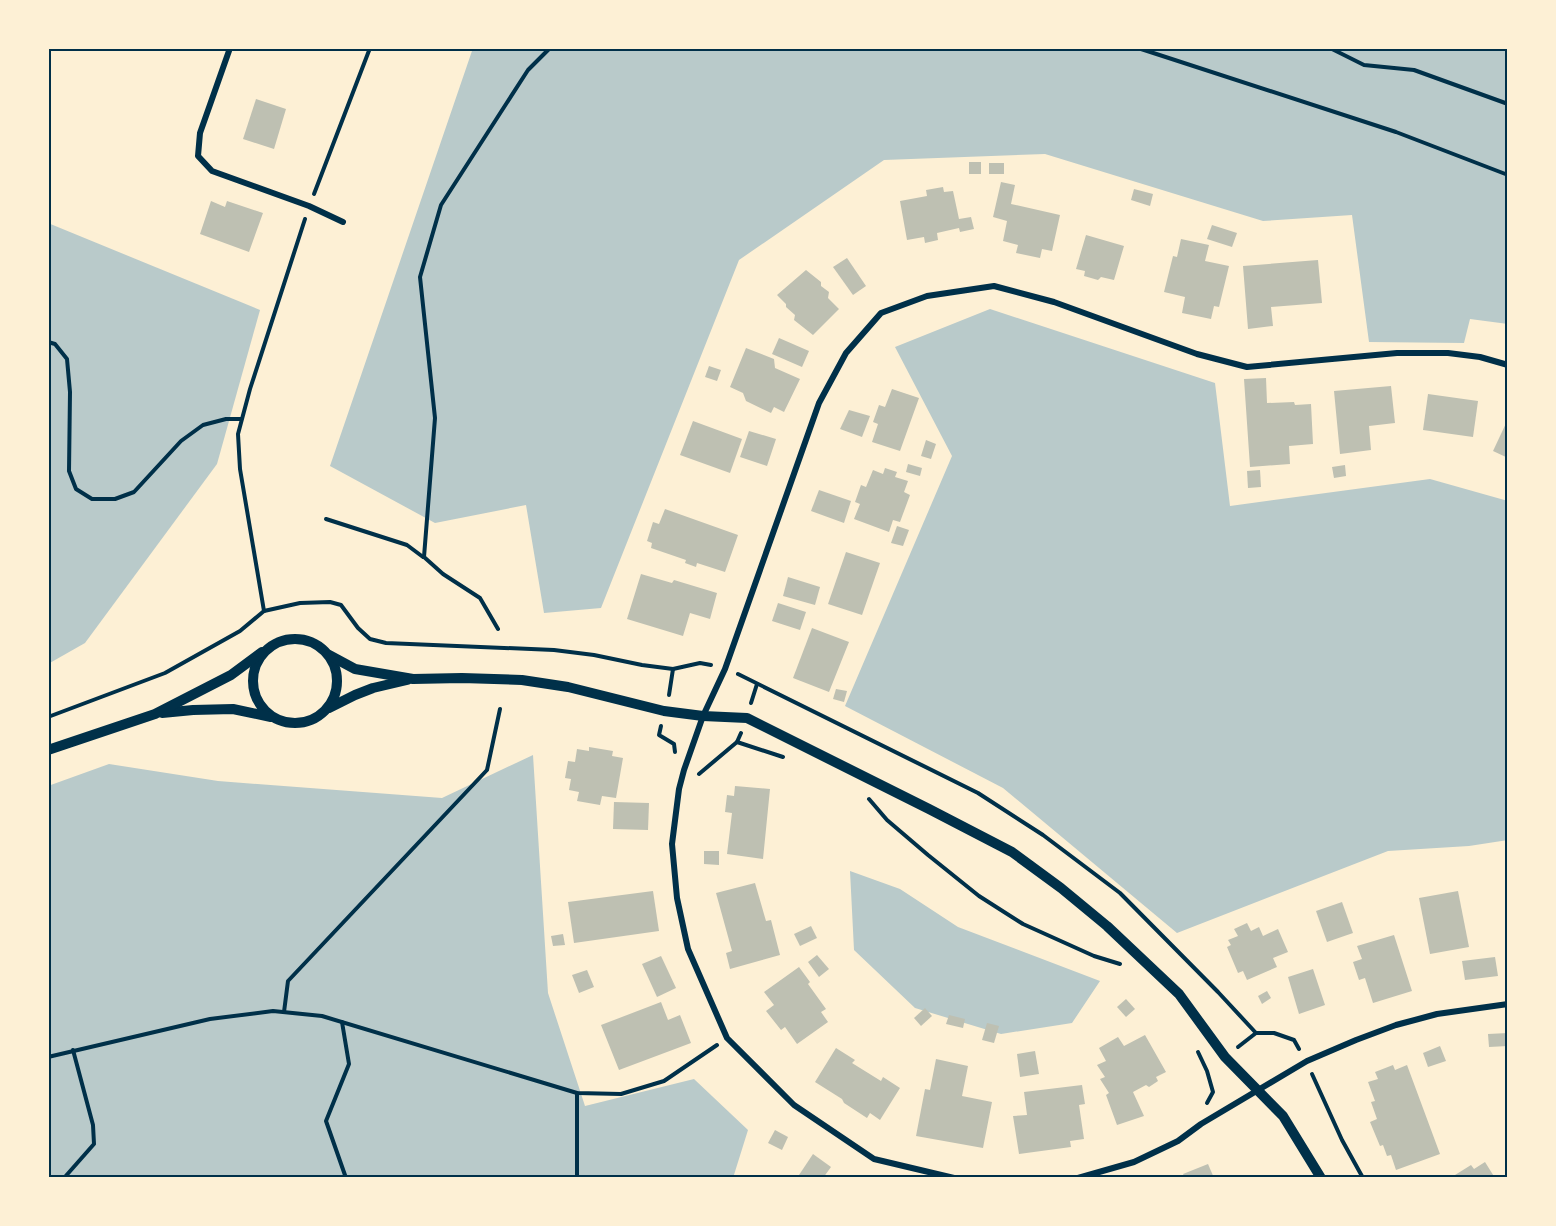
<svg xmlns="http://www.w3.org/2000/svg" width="1556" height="1226" font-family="'Playfair Display',serif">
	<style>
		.green { fill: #b9caca }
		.building { fill: #bec0b2 }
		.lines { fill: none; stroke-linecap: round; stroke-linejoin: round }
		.path { stroke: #003049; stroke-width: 4 }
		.minor { stroke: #003049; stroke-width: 6 }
		.tertiary { stroke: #003049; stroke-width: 10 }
		.neatline { fill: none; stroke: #003049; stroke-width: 2 }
	</style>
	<rect width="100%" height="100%" fill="#fdf0d5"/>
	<!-- green -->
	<g class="green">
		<path d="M473 48H1508V324L1470 319 1464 343 1369 342 1352 215 1263 221 1045 154 884 160 739 260 601 608 544 613 526 505 435 523 330 466Z"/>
		<path d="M48 223 260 310 217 464 85 643 48 664Z"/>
		<path d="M990 309 1215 383 1230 506 1430 479 1508 501V840L1469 846 1388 851 1177 933 1003 788 845 706 952 456 895 347Z"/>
		<path d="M533 755 548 993 585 1106 694 1079 748 1130 733 1178H48V786L109 764 218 781 442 798Z"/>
		<path d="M850 871 900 889 958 927 1100 981 1072 1023 1001 1034 915 1008 854 950Z"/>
	</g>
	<!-- building -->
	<g class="building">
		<path d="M256 99 286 109 274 149 243 139Z"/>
		<rect x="969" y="162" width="12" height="12"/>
		<rect x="989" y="163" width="15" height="11"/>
		<path d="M1001 182 1015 185 1011 204 1060 215 1052 251 1042 249 1040 258 1016 253 1018 245 1003 241 1007 221 993 217Z"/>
		<path d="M943 187 944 192 953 191 959 219 971 217 974 229 960 232 959 228 937 233 938 240 925 243 924 237 907 240 900 201 927 196 926 190Z"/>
		<path d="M1134 189 1153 194 1150 206 1131 200Z"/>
		<path d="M211 201 225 207 227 201 263 213 249 252 200 234Z"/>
		<path d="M1212 225 1237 233 1232 247 1207 239Z"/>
		<path d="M1086 235 1124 246 1114 280 1101 277 1098 280 1084 276 1085 271 1076 269Z"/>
		<path d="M1181 239 1209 245 1205 261 1229 266 1219 307 1214 306 1211 319 1182 313 1185 297 1164 292 1173 256 1177 257Z"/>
		<path d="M847 258 866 286 853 295 833 267Z"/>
		<path d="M1318 260 1322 303 1271 307 1273 326 1248 329 1243 266Z"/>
		<path d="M806 270 821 282V286L829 292 828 298 839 309 813 335 794 320 795 315 786 307V304L777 295Z"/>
		<path d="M779 338 809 351 802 367 772 354Z"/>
		<path d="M746 348 774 359 775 368 800 379 784 412 774 407 771 413 746 401 743 393 730 387Z"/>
		<path d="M709 366 721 370 717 381 705 377Z"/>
		<path d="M1266 378 1267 403 1294 402 1295 405 1311 404 1313 444 1289 446 1290 464 1250 467 1244 379Z"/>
		<path d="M1391 386 1395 423 1369 426 1371 450 1340 454 1334 391Z"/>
		<path d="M892 389 919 398 900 451 872 442 878 424 873 422 879 405 885 407Z"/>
		<path d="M1428 394 1478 401 1473 437 1423 430Z"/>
		<path d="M849 410 870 416 862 437 840 429Z"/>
		<path d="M1508 419V458L1493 451Z"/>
		<path d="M693 421 742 439 730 473 680 455Z"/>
		<path d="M749 431 776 439 767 466 740 457Z"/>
		<path d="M926 440 936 444 931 459 921 456Z"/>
		<path d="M908 464 922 468 920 476 906 472Z"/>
		<path d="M1345 465 1346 476 1334 478 1332 467Z"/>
		<path d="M885 468 897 472 895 477 908 481 904 492 910 495 900 522 893 520 889 532 854 519 860 504 855 502 861 485 866 487 873 470 883 474Z"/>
		<path d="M1260 470 1261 487 1248 488 1247 471Z"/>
		<path d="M819 490 851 501 844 523 811 511Z"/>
		<path d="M665 509 738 535 725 572 697 563 696 567 685 563 686 560 651 548 652 543 647 541 653 522 659 524Z"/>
		<path d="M897 526 909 530 903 546 891 543Z"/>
		<path d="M846 552 880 563 862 615 828 604Z"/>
		<path d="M641 574 672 583 674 580 717 593 710 619 690 613 683 636 627 619Z"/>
		<path d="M788 577 820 587 815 605 783 596Z"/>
		<path d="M778 603 806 612 800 630 772 621Z"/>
		<path d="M812 628 849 642 829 692 793 678Z"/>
		<path d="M836 689 847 691 844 702 833 699Z"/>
		<path d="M589 747 613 751 612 756 623 758 616 798 602 796 600 805 577 801 579 792 569 790 571 779 565 778 568 761 575 762 577 749 589 751Z"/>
		<path d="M735 786 770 789 763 859 727 854 732 813 725 812 727 795 734 796Z"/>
		<path d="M614 802 649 803 648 830 613 829Z"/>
		<path d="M704 851H719V865L704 864Z"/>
		<path d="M755 883 766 921 771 920 780 955 730 969 726 953 732 951 716 893Z"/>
		<path d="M653 891 659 931 574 943 568 902Z"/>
		<path d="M1458 891 1469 947 1430 954 1419 898Z"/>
		<path d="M1342 902 1353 933 1327 942 1316 911Z"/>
		<path d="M1247 923 1251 931 1259 927 1263 936 1278 929 1288 952 1273 958 1277 967 1247 980 1243 971 1238 973 1227 947 1231 945 1228 940 1238 936 1234 929Z"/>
		<path d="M811 926 817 938 800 946 794 934Z"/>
		<path d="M563 934 565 945 553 946 551 936Z"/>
		<path d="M1394 935 1412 991 1373 1003 1365 978 1359 980 1353 962 1362 959 1357 946Z"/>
		<path d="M817 955 829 969 819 977 808 962Z"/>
		<path d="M661 956 676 988 657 997 642 964Z"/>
		<path d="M1495 957 1498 976 1465 980 1462 961Z"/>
		<path d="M799 967 810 982 808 984 826 1009 821 1012 828 1022 797 1044 785 1027 781 1030 766 1011 774 1005 764 992Z"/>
		<path d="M1313 969 1325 1005 1299 1014 1288 977Z"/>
		<path d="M587 970 594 987 579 993 572 975Z"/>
		<path d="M1267 991 1271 998 1262 1004 1258 996Z"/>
		<path d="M1126 999 1135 1009 1126 1017 1117 1007Z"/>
		<path d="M661 1002 668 1020 680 1015 691 1043 619 1070 601 1025Z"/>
		<path d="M925 1008 932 1016 921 1026 914 1018Z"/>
		<path d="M949 1015 965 1019 963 1028 946 1024Z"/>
		<path d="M987 1023 999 1026 994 1043 982 1040Z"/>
		<path d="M1508 1033V1046L1489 1047 1488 1034Z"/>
		<path d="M1145 1035 1166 1072 1156 1077 1158 1081 1149 1087 1146 1085 1133 1092 1144 1116 1117 1125 1106 1095 1109 1093 1100 1079 1105 1077 1097 1065 1106 1061 1099 1048 1118 1037 1124 1046Z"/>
		<path d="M1440 1046 1446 1061 1428 1067 1423 1053Z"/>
		<path d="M836 1048 855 1060 852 1063 881 1081 883 1077 900 1088 880 1120 870 1113 867 1118 844 1103 842 1099 815 1082Z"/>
		<path d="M1035 1051 1039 1074 1020 1077 1017 1054Z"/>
		<path d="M936 1059 968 1066 962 1096 992 1102 983 1148 916 1136 925 1089 930 1090Z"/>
		<path d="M1393 1065 1395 1070 1407 1065 1440 1154 1396 1170 1391 1155 1387 1156 1383 1145 1380 1146 1370 1122 1377 1119 1371 1102 1375 1101 1368 1082 1378 1079 1375 1072Z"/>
		<path d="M1082 1085 1085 1104 1079 1105 1084 1139 1070 1141 1071 1147 1019 1154 1013 1116 1027 1115 1024 1092Z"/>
		<path d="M775 1130 788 1137 782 1150 768 1143Z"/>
		<path d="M813 1154 831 1167 823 1178H797Z"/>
		<path d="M1485 1162 1495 1178H1457L1455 1175 1471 1165 1474 1169Z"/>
		<path d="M1208 1164 1214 1178H1185L1183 1174Z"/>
	</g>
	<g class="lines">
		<!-- path -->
		<g class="path">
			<path d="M1138 48 1396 132 1508 175"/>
			<path d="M1330 48 1364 65 1414 70 1508 104"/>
			<path d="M314 194 370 48"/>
			<path d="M48 342 55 344 67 359 70 392 69 471 76 489 92 499H115L134 492 181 441 203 425 226 419H241"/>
			<path d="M326 519 407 545 423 557"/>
			<path d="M264 611 240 469 238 434 250 389 305 219"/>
			<path d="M498 629 480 598 443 574 424 557 435 418 420 277 441 205 528 70 550 48"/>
			<path d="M738 674 978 793 1043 835 1120 893 1218 992 1256 1033H1274L1294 1040 1299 1049"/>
			<path d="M669 695 673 669"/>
			<path d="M751 703 757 684"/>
			<path d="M48 717 165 673 240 631 264 611 300 603 330 602 341 605 358 628 370 639 386 643 554 650 594 655 642 665 673 669 700 663 711 665"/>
			<path d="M661 726 659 735 674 744 675 752"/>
			<path d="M741 733 737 742 783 757"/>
			<path d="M699 774 737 742"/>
			<path d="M869 799 887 820 928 855 979 896 1023 924 1094 956 1120 964"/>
			<path d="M284 1012 288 981 487 770 500 709"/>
			<path d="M342 1022 349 1064 326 1121 346 1178"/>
			<path d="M1238 1047 1256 1033"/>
			<path d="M1198 1052 1207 1071 1213 1092 1207 1103"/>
			<path d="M48 1057 210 1019 273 1011 322 1016 577 1093 621 1094 664 1081 717 1045"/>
			<path d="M1312 1074 1342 1140 1363 1178"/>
			<path d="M577 1093V1178"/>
			<path d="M64 1178 94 1144 93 1125 73 1050"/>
		</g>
		<!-- minor -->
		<g class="minor">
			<path d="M230 48 200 133 198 156 212 171 309 206 343 222"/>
			<path d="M954 1178 874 1159 794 1105 727 1038 688 949 677 898 672 844 679 789 684 770 703 716 725 669 819 403 846 353 881 313 927 296 994 286 1054 302 1197 354 1247 367 1397 353H1448L1480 357 1508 365"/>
			<path d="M1078 1178 1134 1162 1178 1141 1201 1124 1307 1061 1356 1040 1396 1025 1437 1014 1508 1004"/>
		</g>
		<!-- tertiary -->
		<g class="tertiary">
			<circle cx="295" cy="681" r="42"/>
			<path d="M329 655 355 669 413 679 462 678 522 680 568 687 664 711 703 716 747 718 929 809 1012 852 1061 888 1107 926 1179 994 1225 1057 1283 1116 1321 1178"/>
			<path d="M329 708 355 695 373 688 407 680"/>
			<path d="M162 713 193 710 233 709 271 717"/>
			<path d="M48 750 155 714 231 675 262 652"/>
		</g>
	</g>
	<!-- border -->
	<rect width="1556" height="1226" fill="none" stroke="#fdf0d5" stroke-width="99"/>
	<rect x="50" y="50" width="1456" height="1126" class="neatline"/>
</svg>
